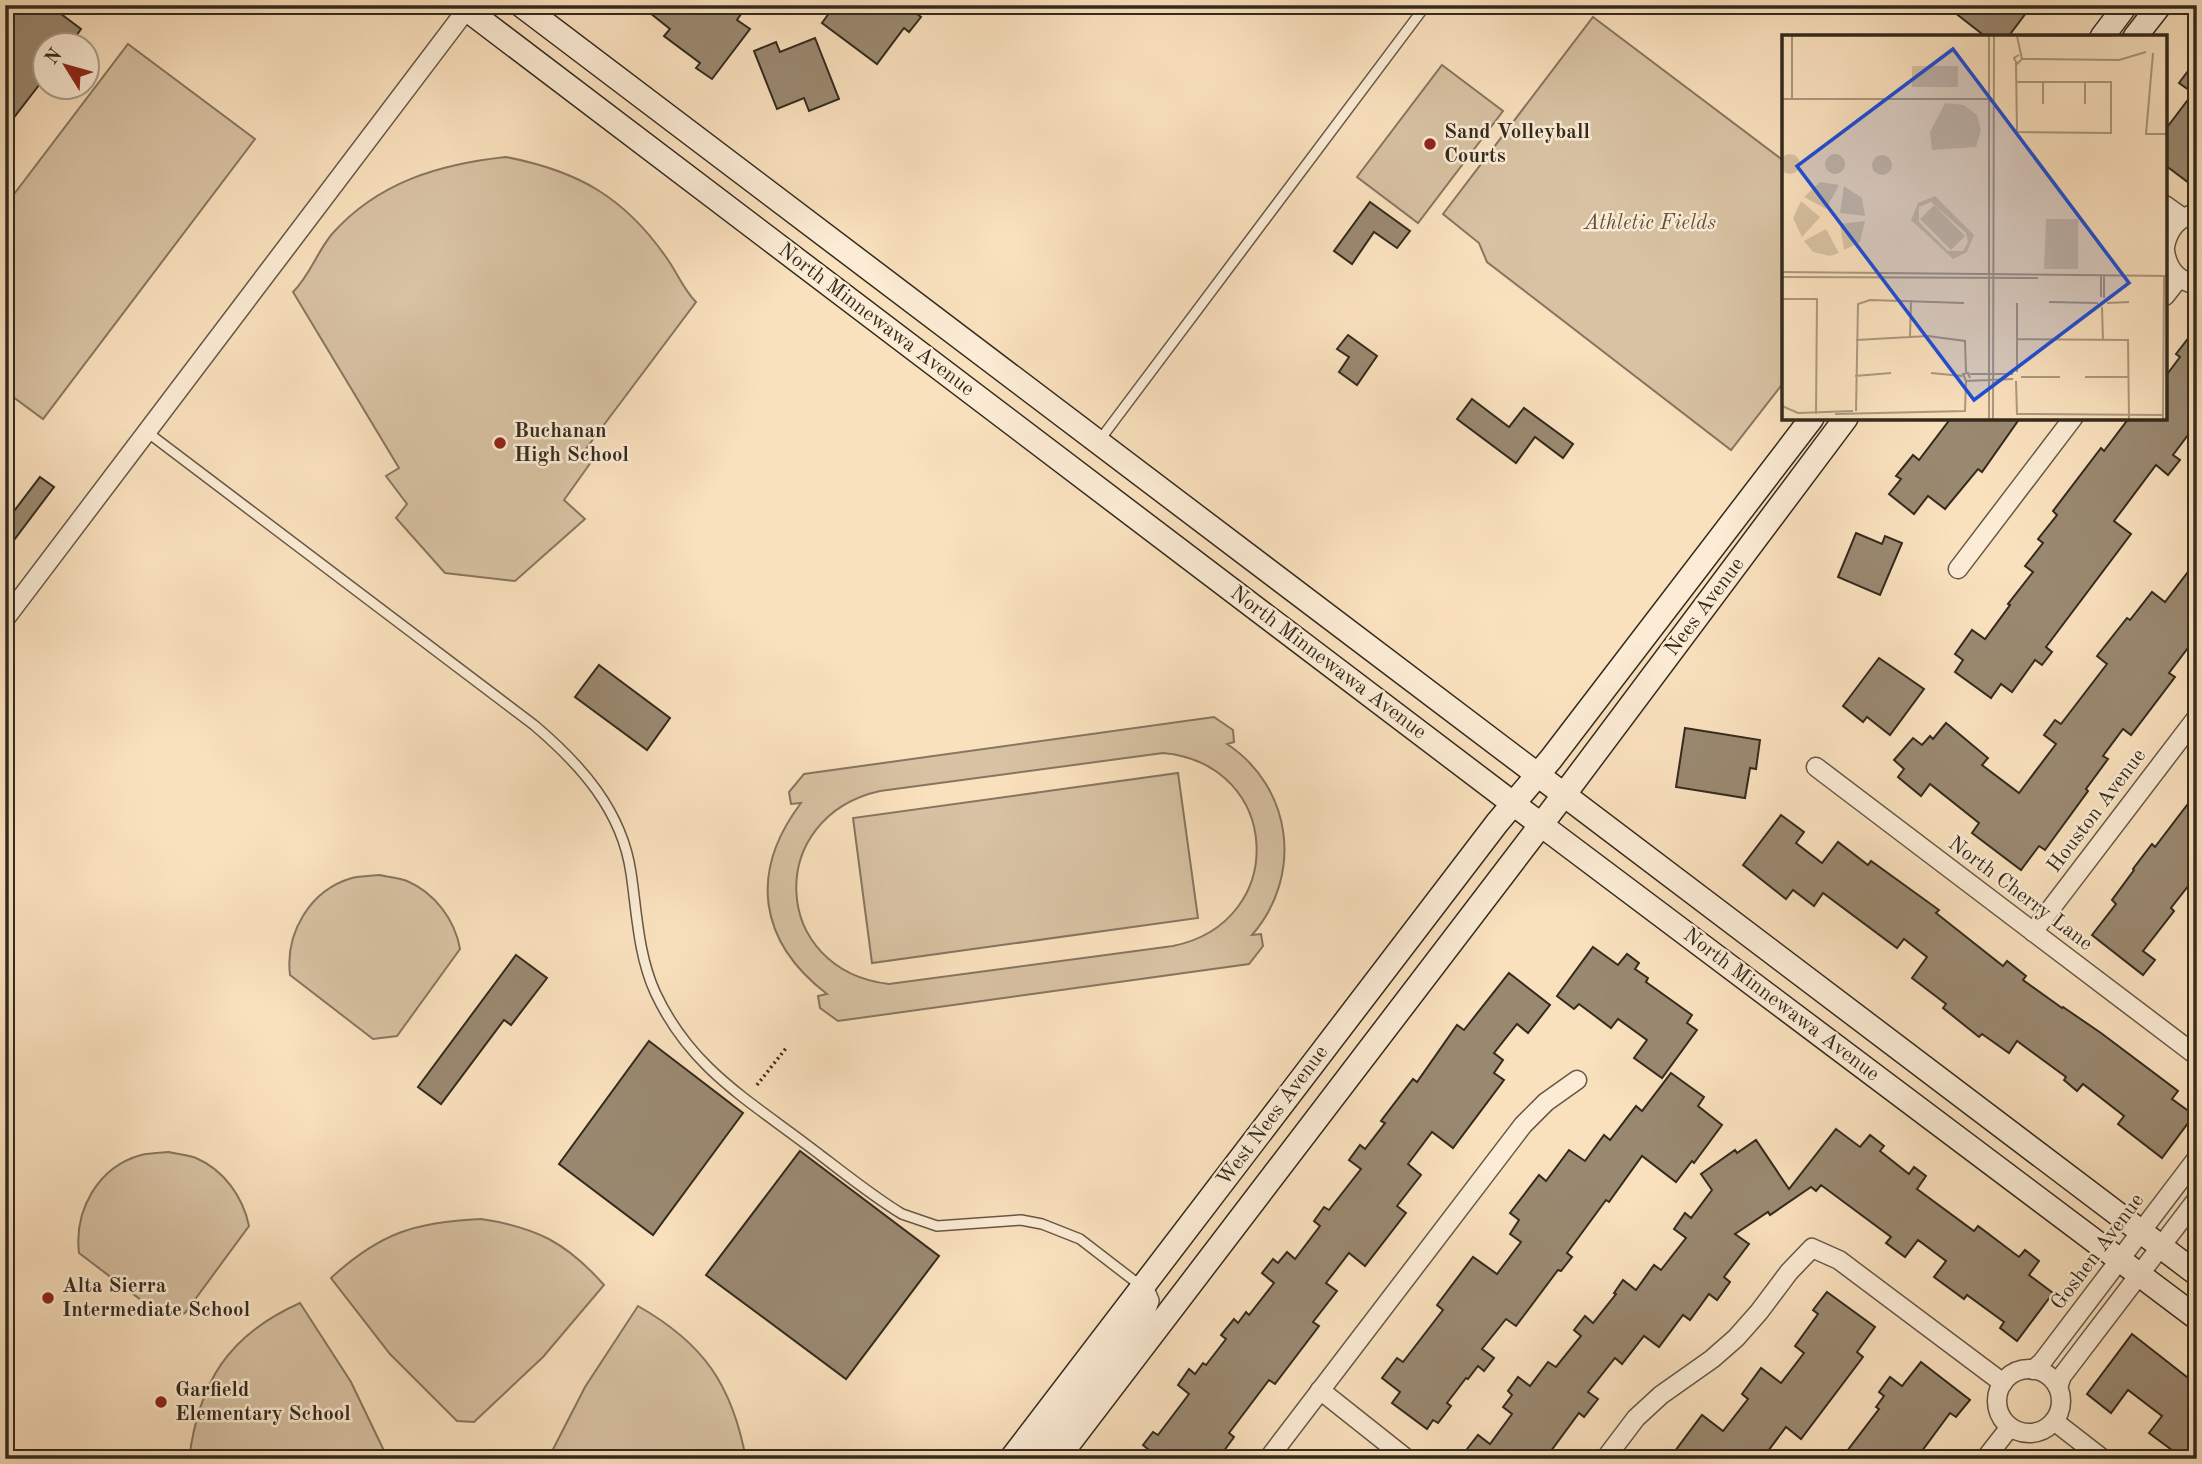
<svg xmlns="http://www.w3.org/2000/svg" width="2202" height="1464" font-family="'Old Standard TT',serif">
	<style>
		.green { fill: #d8c2a3; stroke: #867660; stroke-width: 2; fill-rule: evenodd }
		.building { fill: #9a8971; stroke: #332a1d; stroke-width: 2 }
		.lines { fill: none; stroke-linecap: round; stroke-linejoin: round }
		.service-casing { stroke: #655845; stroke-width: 12 }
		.minor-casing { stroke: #655845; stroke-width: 21 }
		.tertiary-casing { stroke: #655845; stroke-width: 24 }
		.secondary-casing { stroke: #332a1d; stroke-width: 26 }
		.path { stroke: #332a1d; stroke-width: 3.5; stroke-dasharray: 2 3.5; stroke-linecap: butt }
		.service { stroke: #fcecd5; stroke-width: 9 }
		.minor { stroke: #fcecd5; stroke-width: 18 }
		.tertiary { stroke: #fcecd5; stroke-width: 21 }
		.secondary { stroke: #fcecd5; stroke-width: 23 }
		.poi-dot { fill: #8f2418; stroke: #fcecd5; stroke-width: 2.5 }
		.labels { text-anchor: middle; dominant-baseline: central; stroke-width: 5; stroke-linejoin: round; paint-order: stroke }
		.poi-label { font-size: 21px; font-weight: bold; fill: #332a1d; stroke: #fcecd5; text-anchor: start }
		.park-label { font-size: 21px; font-style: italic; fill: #5c503e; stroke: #fcecd5 }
		.street-label { font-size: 21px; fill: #332a1d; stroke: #fcecd5 }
		.inset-road { fill: none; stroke: #aa987e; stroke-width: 2 }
		.view { fill: #1d4ed8; fill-opacity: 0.15; stroke: #1d4ed8; stroke-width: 3.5 }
		.inset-edge { fill: none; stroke: #332a1d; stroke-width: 3.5 }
	</style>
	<rect width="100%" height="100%" fill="#fae1be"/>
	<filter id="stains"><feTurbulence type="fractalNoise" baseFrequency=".00286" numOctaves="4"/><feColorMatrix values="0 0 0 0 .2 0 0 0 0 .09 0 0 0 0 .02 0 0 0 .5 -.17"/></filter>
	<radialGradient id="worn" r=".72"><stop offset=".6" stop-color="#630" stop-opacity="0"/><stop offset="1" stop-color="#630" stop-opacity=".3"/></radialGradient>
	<!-- green -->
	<g class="green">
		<path d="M1593 17 1784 161V382L1731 450 1487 262 1479 243 1443 214Z"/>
		<path d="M128 44 255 139 43 419 5 391V206Z"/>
		<path d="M1442 65 1503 111 1418 223 1357 177Z"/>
		<path d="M506 157C578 171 624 197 666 257 677 272 683 289 696 302L585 450 594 458 564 500 585 519 515 581 445 573 396 518 407 504 386 476 399 468 293 292C310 275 317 252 332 234 378 182 440 164 506 157Z"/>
		<path d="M1214 717 1233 730 1234 742 1227 744C1292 787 1304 875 1252 935L1261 934 1263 946 1249 964 838 1021 820 1008 818 996 827 994C758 941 749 872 801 803L791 804 789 792 804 774ZM1163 753C1282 764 1290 922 1173 946L889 984C770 970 764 817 880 791Z"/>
		<path d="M1178 773 1198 918 872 963 853 818Z"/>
		<path d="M380 875C388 877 399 878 407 881 435 893 455 920 460 949L397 1036 373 1039 290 975C285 933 310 890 352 878 361 876 371 876 380 875Z"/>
		<path d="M169 1152C177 1154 188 1155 196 1158 224 1170 243 1197 249 1226L185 1313 162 1316 79 1253C74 1210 98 1167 141 1155 150 1153 160 1153 169 1152Z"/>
		<path d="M481 1219C536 1227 567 1243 604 1285L543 1357 474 1422 457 1421 390 1354 331 1278C380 1233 415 1222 481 1219Z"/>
		<path d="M300 1303 351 1382 388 1459H189C199 1382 228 1335 300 1303Z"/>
		<path d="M638 1306C703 1343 732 1384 746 1459H548L585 1387Z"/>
	</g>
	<!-- building -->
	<g class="building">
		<path d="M5 5H49L81 29 69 46H46V76L5 129Z"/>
		<path d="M640 5H735L743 11 737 20 750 29 712 79 696 68 700 63 664 36 670 29Z"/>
		<path d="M835 5H905L921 17 909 32 904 28 877 64 822 23Z"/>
		<path d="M1945 5H2032L2008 37H1986Z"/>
		<path d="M815 38 839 99 809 111 804 98 777 109 754 51 776 42 780 52Z"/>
		<path d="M2197 59V172L2189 183 2165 165V130L2193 93 2179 83Z"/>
		<path d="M1370 202 1410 231 1397 248 1374 232 1352 264 1334 251Z"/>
		<path d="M2197 327V423L2173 455 2180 460 2168 475 2156 465 2114 521 2131 534 2046 647 2052 652 2042 665 2035 660 2012 692 2001 684 1991 698 1955 672 1963 660 1955 654 1972 630 1985 639 2010 605 2008 604 2033 572 2025 566 2043 543 2038 539 2057 515 2053 511 2101 448 2104 451 2129 418H2165V377L2180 357 2176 354Z"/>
		<path d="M1348 335 1377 356 1357 385 1339 372 1349 357 1337 349Z"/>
		<path d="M1472 399 1509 427 1524 408 1573 444 1563 458 1535 437 1516 463 1457 419Z"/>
		<path d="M1951 418H2020L1982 472 1978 469 1945 509 1928 496 1914 514 1889 494 1901 479 1896 476 1913 455 1919 460Z"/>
		<path d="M40 477 54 487 5 552V523Z"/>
		<path d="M1856 533 1882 544 1885 536 1902 543 1880 595 1838 577Z"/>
		<path d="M2197 560V636L2169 673 2175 677 2131 735 2123 729 2103 756 2108 759 2086 789 2088 791 2045 850 2039 846 2021 870 1972 833 1979 823 1930 784 1921 796 1898 777 1904 769 1894 760 1913 738 1922 745 1930 736 1933 739 1946 723 1988 758 1982 765 2019 793 2056 744 2044 735 2055 720 2061 724 2107 664 2097 656 2127 618 2130 620 2152 592 2165 602Z"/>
		<path d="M1879 658 1924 689 1890 735 1867 717 1863 722 1843 706Z"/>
		<path d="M599 665 670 718 647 750 575 697Z"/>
		<path d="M1685 728 1760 740 1756 769 1750 768 1745 798 1676 787Z"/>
		<path d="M2197 792V860L2189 870 2196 876 2171 908 2174 911 2143 951 2155 960 2143 975 2092 935 2116 904 2112 900 2134 870 2133 869 2152 844 2155 847Z"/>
		<path d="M1781 815 1804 832 1796 843 1822 863 1838 842 1868 865 1871 861 1939 910 1936 913 2003 966 2007 961 2026 976 2023 980 2062 1008 2063 1007 2101 1033 2178 1091 2172 1099 2194 1115 2162 1158 2118 1124 2124 1116 2083 1084 2077 1091 2064 1080 2066 1077 2017 1041 2009 1053 1982 1034 1979 1037 1943 1008 1946 1004 1912 978 1927 957 1904 939 1897 948 1823 893 1814 906 1793 890 1786 899 1743 865Z"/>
		<path d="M1593 947 1618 965 1627 954 1639 963 1635 969 1648 978 1646 982 1692 1015 1687 1023 1697 1030 1662 1078 1634 1058 1647 1040 1618 1019 1611 1028 1579 1004 1574 1009 1557 996Z"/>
		<path d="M516 955 547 978 511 1025 504 1020 441 1104 418 1087Z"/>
		<path d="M1509 973 1550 1005 1528 1033 1517 1024 1494 1053 1503 1060 1494 1073 1504 1080 1453 1148 1432 1132 1408 1164 1421 1175 1397 1206 1406 1213 1365 1266 1349 1253 1326 1283 1337 1291 1313 1322 1319 1326 1275 1384 1269 1380 1229 1433 1234 1437 1218 1459H1143L1149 1450 1143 1445 1153 1432 1158 1435 1189 1394 1178 1385 1189 1369 1195 1374 1203 1363 1206 1365 1226 1339 1221 1335 1234 1319 1238 1323 1246 1312 1249 1315 1274 1283 1262 1273 1273 1259 1278 1263 1287 1252 1295 1259 1320 1226 1314 1221 1324 1207 1329 1210 1361 1169 1349 1160 1360 1145 1365 1149 1385 1123 1381 1121 1413 1079 1417 1082 1457 1025 1464 1030Z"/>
		<path d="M649 1041 743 1113 653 1235 559 1164Z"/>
		<path d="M1671 1073 1704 1097 1698 1106 1722 1125 1694 1163 1692 1161 1676 1182 1642 1156 1609 1202 1606 1200 1567 1253 1572 1257 1561 1271 1558 1270 1516 1326 1506 1319 1482 1349 1494 1358 1484 1371 1478 1366 1468 1379 1466 1378 1447 1403 1451 1406 1438 1423 1433 1420 1427 1429 1392 1403 1400 1392 1382 1378 1397 1358 1403 1362 1443 1310 1437 1305 1473 1257 1497 1274 1521 1242 1510 1234 1519 1220 1510 1213 1539 1175 1546 1181 1569 1150 1585 1161 1604 1135 1610 1140 1636 1106 1642 1111Z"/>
		<path d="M1836 1129 1860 1147 1870 1135 1884 1146 1880 1151 1909 1174 1914 1167 1926 1176 1917 1189 1974 1231 1978 1226 2019 1257 2025 1250 2039 1261 2029 1275 2053 1293 2017 1341 2000 1328 2004 1322 1967 1295 1964 1299 1934 1277 1946 1261 1918 1240 1905 1257 1886 1243 1891 1237 1821 1185 1816 1191 1811 1187 1770 1215 1768 1212 1735 1234 1749 1244 1724 1277 1730 1282 1717 1300 1709 1294 1690 1320 1683 1315 1659 1347 1644 1336 1622 1364 1615 1358 1588 1392 1598 1399 1584 1417 1579 1413 1545 1459H1479L1467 1449 1478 1435 1490 1444 1512 1414 1503 1407 1512 1395 1508 1391 1518 1377 1530 1386 1548 1362 1556 1367 1581 1336 1574 1330 1585 1316 1593 1323 1616 1294 1614 1293 1623 1280 1636 1290 1654 1265 1661 1270 1686 1238 1674 1229 1685 1213 1691 1218 1712 1190 1701 1174 1735 1150 1737 1153 1756 1140 1789 1189Z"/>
		<path d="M800 1151 939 1256 846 1379 706 1275Z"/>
		<path d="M1827 1292 1875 1327 1857 1352 1863 1357 1801 1439 1786 1427 1762 1459H1669L1702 1415 1723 1431 1748 1399 1742 1394 1761 1368 1781 1383 1804 1353 1795 1346 1818 1314 1813 1310Z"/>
		<path d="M2132 1334 2197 1385V1459H2184L2149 1433 2162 1416 2128 1390 2111 1413 2087 1394Z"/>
		<path d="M1921 1362 1970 1400 1956 1417 1950 1413 1916 1459H1841L1879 1409 1876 1407 1884 1396 1879 1392 1890 1377 1902 1386Z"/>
	</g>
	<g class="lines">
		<!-- service casing -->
		<g class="service-casing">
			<g id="service">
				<path d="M147 432 534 725C580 764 622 810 631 873 637 913 638 954 655 992 689 1066 745 1098 807 1145 838 1168 869 1194 902 1214L937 1226 1021 1220 1042 1224 1080 1239 1141 1286"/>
				<path d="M1099 441 1426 5"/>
			</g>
		</g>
		<!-- minor casing -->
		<g class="minor-casing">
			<g id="minor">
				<path d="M2165 205 2182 217"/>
				<path d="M2165 247C2168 229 2178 217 2197 213"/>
				<path d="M2165 251C2168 270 2178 281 2197 285"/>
				<path d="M2165 296 2179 278"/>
				<path d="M1958 569 2073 418"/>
				<path d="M5 619 470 5"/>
				<path d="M1816 767 2197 1056"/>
				<path d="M2033 932 2197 717"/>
				<circle cx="2029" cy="1401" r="32"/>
				<path d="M2033 1370 2042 1362 2197 1158"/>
				<path d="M2058 1387 2062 1376 2197 1199"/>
				<path d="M1320 1390 1407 1459"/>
				<path d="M2054 1421 2103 1459"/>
				<path d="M1268 1459 1523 1125 1546 1102 1577 1080"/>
				<path d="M1605 1459 1636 1418 1661 1395 1712 1359 1736 1338 1759 1312 1789 1272 1812 1248 1839 1260 2003 1383"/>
				<path d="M1985 1459 2010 1427"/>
			</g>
		</g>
		<!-- tertiary casing -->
		<g class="tertiary-casing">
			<path id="tertiary" d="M1036 1459 1143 1315 1148 1301 1142 1287"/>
		</g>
		<!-- secondary casing -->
		<g class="secondary-casing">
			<g id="secondary">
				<path d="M461 5 1540 824 2197 1318"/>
				<path d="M521 5 2197 1274"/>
				<path d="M2102 37 2126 5"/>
				<path d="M2135 37 2160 5"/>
				<path d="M1011 1459 1497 823 1551 759 1812 418"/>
				<path d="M1057 1459 1563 796 1846 418"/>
			</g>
		</g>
		<!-- path -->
		<path class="path" d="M757 1085 787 1047"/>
		<!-- service -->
		<use href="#service" class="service"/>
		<!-- minor -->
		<use href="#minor" class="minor"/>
		<!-- tertiary -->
		<use href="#tertiary" class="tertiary"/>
		<!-- secondary -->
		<use href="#secondary" class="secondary"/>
	</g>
	<!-- markers -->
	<g class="poi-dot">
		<circle cx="1430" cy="144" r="7"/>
		<circle cx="500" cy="443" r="7"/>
		<circle cx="48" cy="1298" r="7"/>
		<circle cx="161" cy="1402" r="7"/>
	</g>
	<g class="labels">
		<!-- poi labels -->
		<g class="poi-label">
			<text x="1444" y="132">Sand Volleyball<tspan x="1444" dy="24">Courts</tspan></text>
			<text x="514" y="431">Buchanan<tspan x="514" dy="24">High School</tspan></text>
			<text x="62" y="1286">Alta Sierra<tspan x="62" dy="24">Intermediate School</tspan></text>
			<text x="175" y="1390">Garfield<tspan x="175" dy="24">Elementary School</tspan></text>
		</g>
		<!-- park labels -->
		<g class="park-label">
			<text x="1650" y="223">Athletic Fields</text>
		</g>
		<!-- street labels -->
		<g class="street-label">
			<text transform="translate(876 320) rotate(37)">North Minnewawa Avenue</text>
			<text transform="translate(1705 607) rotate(-53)">Nees Avenue</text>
			<text transform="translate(1328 663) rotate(37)">North Minnewawa Avenue</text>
			<text transform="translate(2097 811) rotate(-53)">Houston Avenue</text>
			<text transform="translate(2020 894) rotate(37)">North Cherry Lane</text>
			<text transform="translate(1781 1005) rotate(37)">North Minnewawa Avenue</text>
			<text transform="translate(1273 1116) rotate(-53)">West Nees Avenue</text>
			<text transform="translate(2098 1252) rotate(-53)">Goshen Avenue</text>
		</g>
	</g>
	<!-- overview -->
	<g transform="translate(1782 35)">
		<rect width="385" height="385" fill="#fae1be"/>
		<path d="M130 31H176V52H130ZM163 68 182 70 195 80 199 95 194 112 150 115 148 97ZM43 129a10 10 0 1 1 20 0a10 10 0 1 1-20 0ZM-2 129a10 10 0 1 1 20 0a10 10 0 1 1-20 0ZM90 130a10 10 0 1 1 20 0a10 10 0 1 1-20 0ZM38 147 57 150 44 174 22 162ZM62 151 80 163 83 181 58 178ZM153 161 192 200 185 217 171 224 129 185 136 168ZM149 167 184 198 186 207 181 216H166L137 187V172ZM19 166 38 182 20 202 11 183ZM152 170 183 201 169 215 138 184ZM264 184H296V234H262ZM83 186 78 207 62 215 58 189ZM44 194 57 218 48 221 31 217 22 206Z" fill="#d8c2a3" fill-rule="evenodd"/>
		<path class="inset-road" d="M235 1H329M235 1 240 24 235 29 232 23 237 20M371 18 364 99H385M240 24 337 25 364 17M234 28 235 97 329 98V47H235M0 64H206M10 64V1M261 69V47M303 69V47M0 237 385 241M0 242 256 243M319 262V240M322 263V241M0 264H35L34 379M267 267 316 268M235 268V337M325 268 347 267M320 272 321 305M128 302 129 265M235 304 346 305 347 384M74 305 146 301 183 306 184 337M149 338 180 341M188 339H231M73 341 109 338M239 342H278M303 342H346M188 343 186 338 181 339 184 346 231 344M234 346 235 379 381 380M0 371 16 378 71 376M74 376 76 269 88 265 182 268M53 379 183 376 184 346M207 384V1M211 384 212 1M381 384 382 241"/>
		<path class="view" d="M171 14 347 248 192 365 15 131Z"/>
		<rect width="385" height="385" class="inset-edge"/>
	</g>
	<!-- margin -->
	<rect width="2202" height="1464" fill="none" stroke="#fae1be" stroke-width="28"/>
	<rect x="7" y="7" width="2188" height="1450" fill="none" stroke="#332a1d" stroke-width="3.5"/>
	<rect x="14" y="14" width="2174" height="1436" fill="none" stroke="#332a1d" stroke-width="2"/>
	<!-- north arrow -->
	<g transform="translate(66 66) rotate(307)"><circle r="33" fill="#fcecd5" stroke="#ac9e8b" stroke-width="2"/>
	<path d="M0-5L12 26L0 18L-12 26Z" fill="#8f2418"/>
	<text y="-10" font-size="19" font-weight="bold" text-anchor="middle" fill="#332a1d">N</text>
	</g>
	<rect width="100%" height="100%" filter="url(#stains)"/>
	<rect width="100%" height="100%" fill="url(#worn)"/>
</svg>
